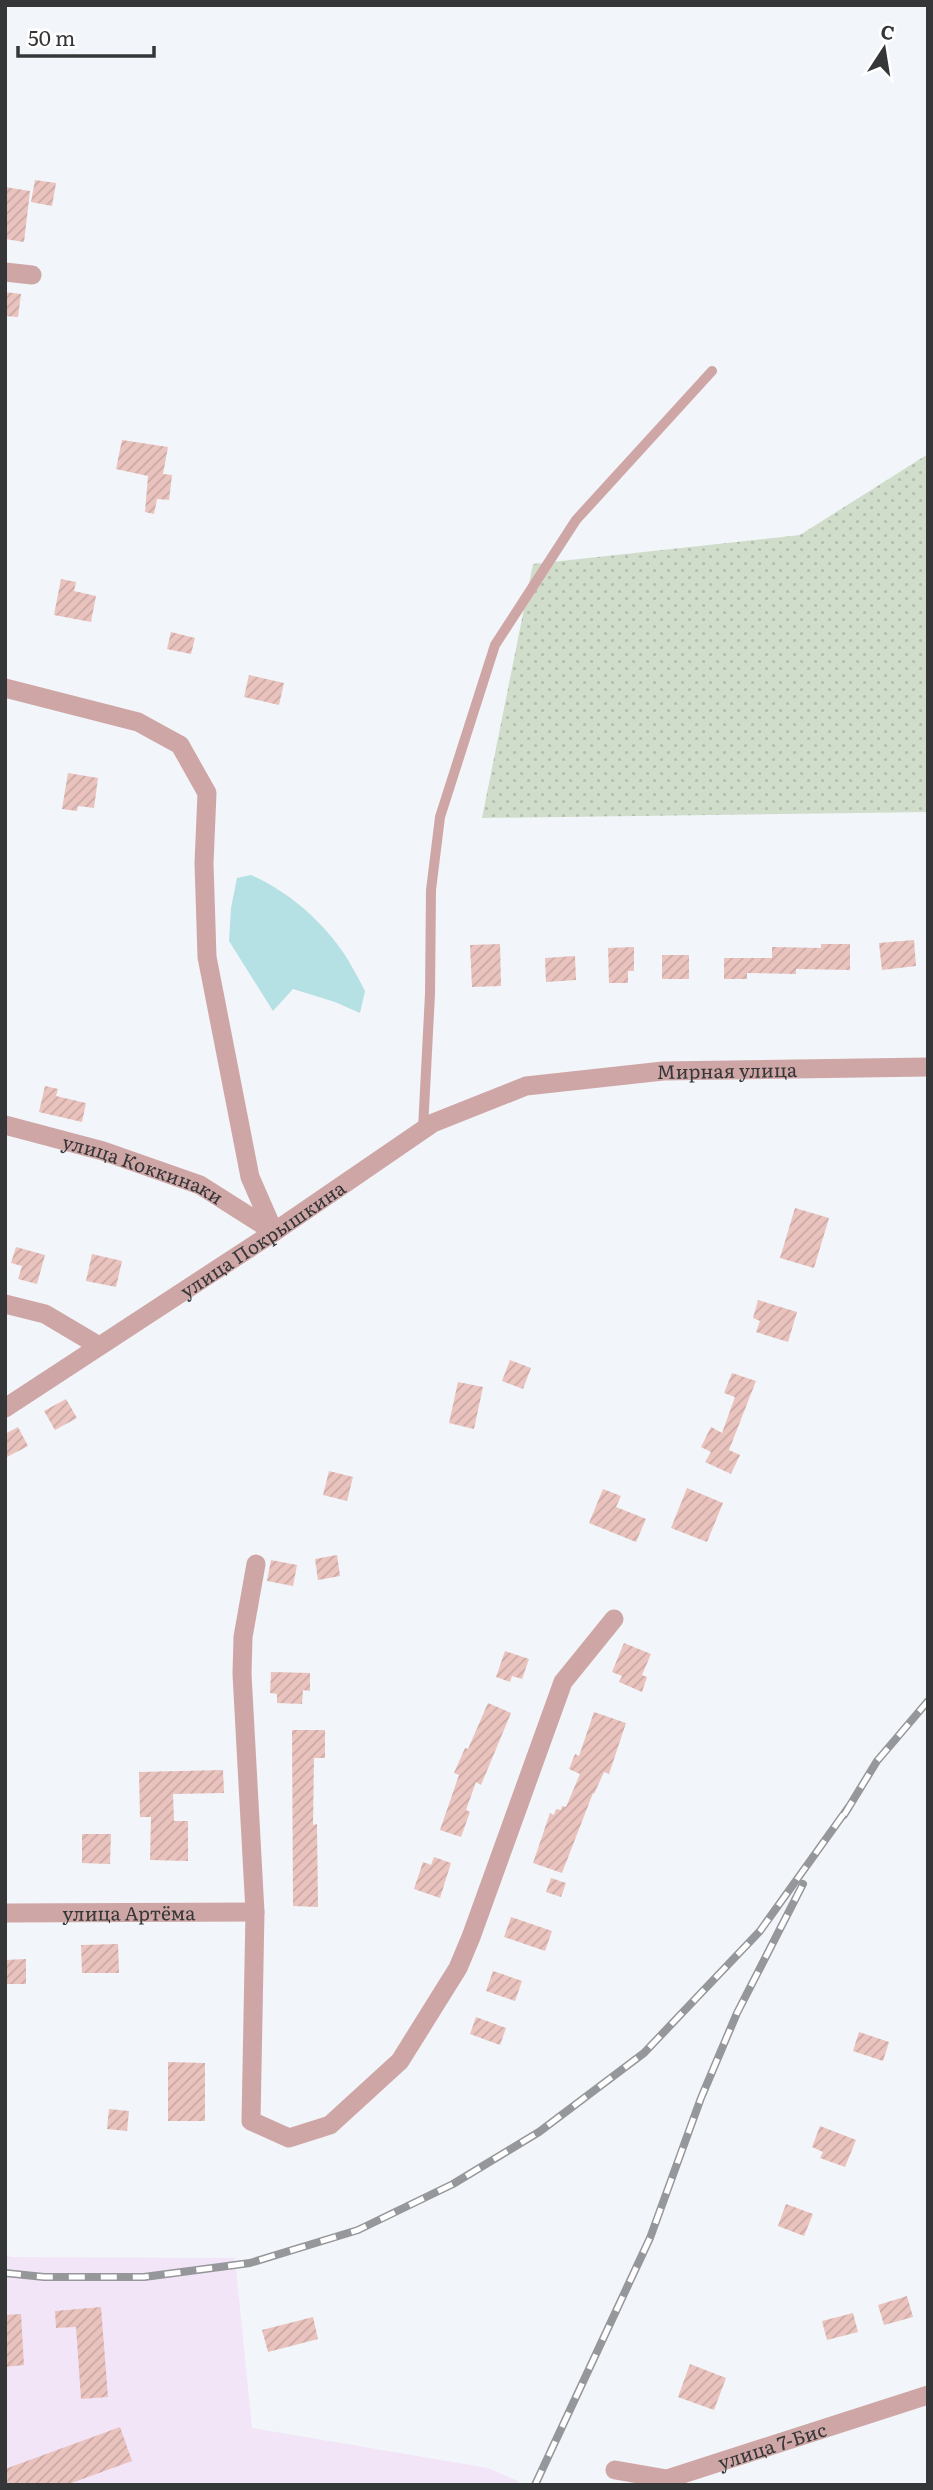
<svg xmlns="http://www.w3.org/2000/svg" width="933" height="2490" font-family="Literata,serif">
	<style>
		.industrial { fill: #f3e5f8 }
		.garden { fill: url(#garden-dots) }
		.water { fill: #b5e0e4 }
		.building { fill: url(#building-hatch) }
		.lines { fill: none; stroke-linecap: round; stroke-linejoin: round }
		.service { stroke: #cfa6a6; stroke-width: 10 }
		.minor { stroke: #cfa6a6; stroke-width: 19 }
		.tertiary { stroke: #cfa6a6; stroke-width: 19 }
		.rail-casing { stroke: #95979a; stroke-width: 8 }
		.rail { stroke: #fff; stroke-width: 5; stroke-dasharray: 16; stroke-linecap: butt }
		.labels { text-anchor: middle; dominant-baseline: central; stroke-width: 6; stroke-linejoin: round; paint-order: stroke }
		.street-label { font-size: 19px; fill: #353638; stroke: #fff }
	</style>
	<defs>
		<pattern id="garden-dots" width="8" height="8" patternUnits="userSpaceOnUse" patternTransform="scale(1.75)"><rect width="8" height="8" fill="#d0ddca"/><path d="M2 2h.1M6 6h.1" fill="none" stroke="#b3beae" stroke-width="1.8" stroke-linecap="round"/></pattern>
		<pattern id="building-hatch" width="6" height="6" patternUnits="userSpaceOnUse" patternTransform="scale(1.75)"><rect width="6" height="6" fill="#eac3be"/><path d="M-1 1l2-2M0 6l6-6M5 7l2-2" fill="none" stroke="#c9a8a4"/></pattern>
	</defs>
	<rect width="100%" height="100%" fill="#f2f5f9"/>
	<!-- industrial -->
	<path class="industrial" d="M5 2254 11 2257 235 2258 252 2428 488 2468 518 2481 516 2485H5Z"/>
	<!-- garden -->
	<path class="garden" d="M928 454V812L482 818 533 564 800 535Z"/>
	<!-- water -->
	<path class="water" d="M251 875C287 891 320 919 343 952 351 964 358 978 365 991L360 1013 335 1002 293 989 273 1011 229 941 231 908 237 878Z"/>
	<!-- building -->
	<g class="building">
		<path d="M35 180 56 183 52 206 31 202Z"/>
		<path d="M5 187 30 191 24 242 5 239Z"/>
		<path d="M5 292 21 294 18 317 5 316Z"/>
		<path d="M122 440 168 447 163 474 172 475 169 500 157 499 154 514 145 512 148 476 116 469Z"/>
		<path d="M61 579 76 582 74 591 96 596 91 622 54 615Z"/>
		<path d="M171 632 195 638 191 654 167 649Z"/>
		<path d="M249 675 284 683 279 705 244 697Z"/>
		<path d="M68 773 98 778 94 808 78 806 77 811 62 809Z"/>
		<path d="M914 940 916 966 882 970 879 943Z"/>
		<path d="M500 944 501 986 472 987 470 945Z"/>
		<path d="M821 944H850V970L796 969V974L747 973V979H724V958H772V947L821 948Z"/>
		<path d="M634 947V971H628V983H609L608 948Z"/>
		<rect x="662" y="955" width="27" height="24"/>
		<path d="M575 956 576 980 546 982 545 958Z"/>
		<path d="M45 1086 58 1089 56 1096 86 1103 82 1122 39 1112Z"/>
		<path d="M795 1208 829 1218 814 1268 780 1258Z"/>
		<path d="M16 1247 45 1255 37 1284 18 1279 22 1266 11 1263Z"/>
		<path d="M92 1254 122 1261 116 1287 86 1281Z"/>
		<path d="M758 1300 797 1312 788 1342 756 1332 760 1321 753 1318Z"/>
		<path d="M510 1360 531 1368 523 1389 502 1381Z"/>
		<path d="M732 1373 756 1381 729 1450 740 1455 731 1474 705 1462 711 1452 701 1447 711 1427 722 1433 735 1397 724 1393Z"/>
		<path d="M458 1382 483 1387 474 1429 449 1423Z"/>
		<path d="M66 1399 77 1418 55 1430 44 1411Z"/>
		<path d="M18 1427 28 1446 5 1458V1434Z"/>
		<path d="M329 1471 353 1477 347 1501 323 1495Z"/>
		<path d="M687 1488 723 1503 707 1542 671 1528Z"/>
		<path d="M603 1489 621 1496 616 1507 646 1519 636 1542 589 1523Z"/>
		<path d="M337 1555 340 1576 318 1580 315 1559Z"/>
		<path d="M271 1560 297 1565 293 1586 267 1581Z"/>
		<path d="M624 1643 651 1654 642 1675 647 1677 642 1692 619 1682 622 1676 612 1672Z"/>
		<path d="M505 1651 529 1659 522 1679 512 1676 510 1682 496 1677Z"/>
		<path d="M271 1672 310 1673V1691L303 1690 302 1704 277 1703V1694L270 1693Z"/>
		<path d="M488 1703 511 1713 481 1785 476 1782 466 1810 470 1812 461 1837 440 1830 459 1775 454 1773 465 1748 468 1749Z"/>
		<path d="M594 1712 626 1723 609 1774 604 1772 594 1794 593 1793 562 1873 533 1863 550 1813 554 1815 556 1809 561 1810 562 1806 566 1807 580 1774 569 1769 575 1754 579 1756Z"/>
		<path d="M292 1730H325V1758H314L313 1825 317 1824 318 1907 293 1906Z"/>
		<path d="M223 1770 224 1793 173 1794 174 1821H188V1861L150 1860 151 1817H140L139 1772Z"/>
		<path d="M82 1834H111L110 1864 82 1863Z"/>
		<path d="M434 1857 451 1863 440 1898 414 1889 423 1862 431 1865Z"/>
		<path d="M551 1878 566 1883 561 1897 546 1892Z"/>
		<path d="M511 1917 552 1931 545 1951 504 1937Z"/>
		<path d="M118 1944 119 1973H82L81 1945Z"/>
		<path d="M26 1959V1984H5V1960Z"/>
		<path d="M493 1971 522 1981 515 2001 486 1991Z"/>
		<path d="M476 2017 506 2028 500 2045 470 2034Z"/>
		<path d="M859 2032 889 2042 883 2061 853 2051Z"/>
		<path d="M168 2062 205 2063V2121H168Z"/>
		<path d="M109 2109 129 2111 127 2131 107 2129Z"/>
		<path d="M820 2126 856 2140 845 2167 820 2158 823 2152 812 2147Z"/>
		<path d="M786 2204 813 2214 804 2236 778 2226Z"/>
		<path d="M907 2296 913 2317 884 2325 878 2305Z"/>
		<path d="M101 2307 108 2397 81 2399 76 2327 56 2328 55 2311Z"/>
		<path d="M853 2313 858 2332 827 2340 822 2321Z"/>
		<path d="M21 2314 24 2365 5 2367V2315Z"/>
		<path d="M313 2317 318 2339 268 2352 262 2330Z"/>
		<path d="M690 2364 726 2378 714 2410 678 2397Z"/>
		<path d="M120 2427 132 2461 66 2485H5V2469Z"/>
	</g>
	<g class="lines">
		<!-- service -->
		<path class="service" d="M423 1129 430 994 431 890 440 817 495 645 576 520 712 371"/>
		<!-- minor -->
		<g class="minor">
			<path d="M5 272 32 275"/>
			<path d="M5 688 138 722 180 745 207 793 204 863 207 957 250 1177 274 1232"/>
			<path id="s1" d="M5 1125 103 1151 200 1185 274 1232"/>
			<path d="M5 1304 45 1314 99 1346"/>
			<path d="M256 1564 243 1637 242 1674 255 1912 251 2121 289 2138 330 2125 400 2061 458 1968 471 1937 563 1682 614 1619"/>
			<path id="s2" d="M5 1913 255 1912"/>
			<path id="s3" d="M615 2470 667 2479 928 2395"/>
		</g>
		<!-- tertiary -->
		<path class="tertiary" id="s4" d="M5 1408 274 1232 433 1123 526 1086 663 1071 928 1067"/>
		<!-- rail casing -->
		<g class="rail-casing">
			<g id="rail">
				<path d="M844 1815 877 1761 928 1701"/>
				<path d="M5 2273 44 2277H144L250 2263 358 2230 453 2184 539 2132 644 2053 760 1931 848 1808"/>
				<path d="M535 2485 650 2238 701 2098 737 2013 803 1884"/>
			</g>
		</g>
		<!-- rail -->
		<use href="#rail" class="rail"/>
	</g>
	<g class="labels">
		<!-- street labels -->
		<g class="street-label">
			<text stroke="none"><textPath href="#s4" startOffset="816">Мирная улица</textPath></text>
			<text stroke="none"><textPath href="#s1" startOffset="145">улица Коккинаки</textPath></text>
			<text stroke="none"><textPath href="#s4" startOffset="308">улица Покрышкина</textPath></text>
			<text stroke="none"><textPath href="#s2" startOffset="124">улица Артёма</textPath></text>
			<text stroke="none"><textPath href="#s3" startOffset="163">улица 7-Бис</textPath></text>
		</g>
	</g>
	<!-- border -->
	<rect width="933" height="2490" fill="none" stroke="#353638" stroke-width="14"/>
	<!-- north arrow -->
	<g transform="translate(884 49) rotate(12)" stroke="#ffffff" stroke-width="5" paint-order="stroke">
	<path d="M0-5L12 26L0 18L-12 26Z" fill="#353638"/>
	<text y="-10" font-size="19" font-weight="bold" text-anchor="middle" fill="#353638">С</text>
	</g>
	<!-- scale -->
	<path d="M18 46v10h136v-10" fill="none" stroke="#353638" stroke-width="3.5"/>
	<text x="28" y="46" font-size="21" fill="#353638" stroke="#ffffff" stroke-width="5" paint-order="stroke">50 m</text>
</svg>
